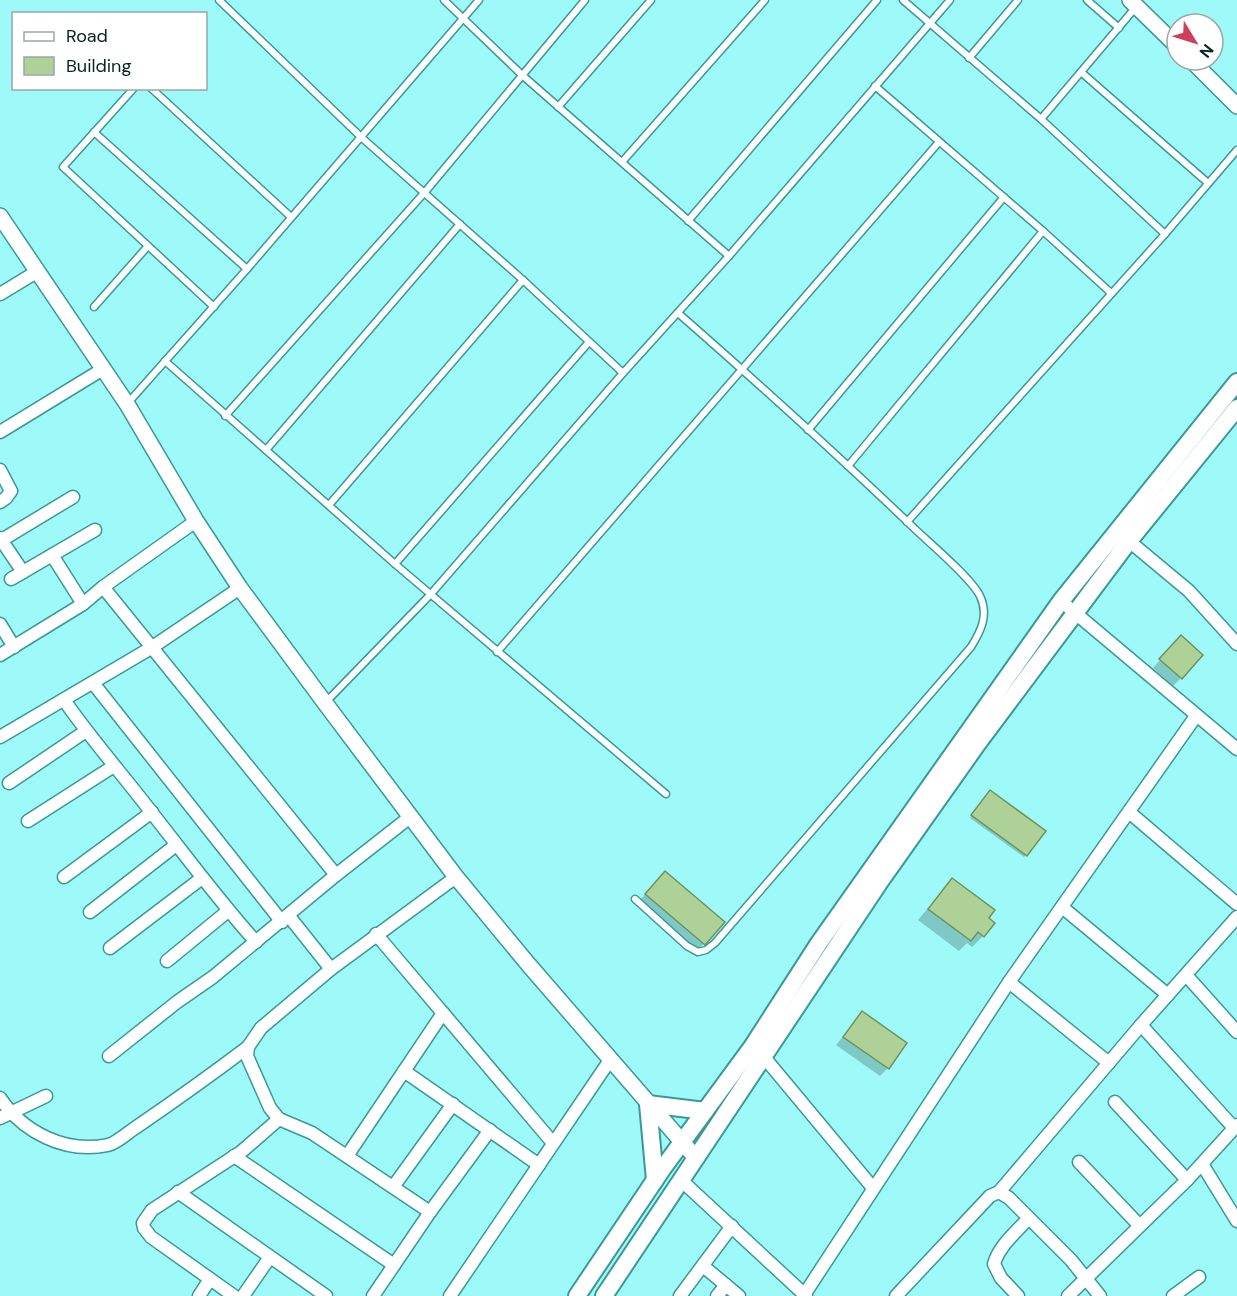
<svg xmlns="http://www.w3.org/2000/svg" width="1237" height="1296" font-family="'DM Sans',sans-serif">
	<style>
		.shadow { fill: #0003 }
		.building { fill: #add196; stroke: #71925a; stroke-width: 1.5 }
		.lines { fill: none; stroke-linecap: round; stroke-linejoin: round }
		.service-casing { stroke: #399997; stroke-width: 9 }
		.minor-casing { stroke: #399997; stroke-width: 15 }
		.tertiary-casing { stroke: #399997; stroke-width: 18 }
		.secondary-casing { stroke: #399997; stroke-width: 20 }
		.service { stroke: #fff; stroke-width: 6 }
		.minor { stroke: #fff; stroke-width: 12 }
		.tertiary { stroke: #fff; stroke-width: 15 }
		.secondary { stroke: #fff; stroke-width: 16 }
	</style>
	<rect width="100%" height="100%" fill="#9efaf8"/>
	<!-- shadow -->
	<g class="shadow">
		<path d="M1173 645 1181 678 1173 686 1153 668Z"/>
		<path d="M988 794 1026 855 1024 857 970 818Z"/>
		<path d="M952 880 983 936 972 947 967 943 959 951 918 920Z"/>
		<path d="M654 884 723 923 693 955 636 905Z"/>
		<path d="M862 1013 888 1068 880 1076 836 1045Z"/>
	</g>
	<!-- building -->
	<g class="building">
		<path d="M1181 635 1203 655 1182 679 1159 659Z"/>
		<path d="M990 790 1046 831 1027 856 971 815Z"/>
		<path d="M665 871 725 922 705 945 645 894Z"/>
		<path d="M952 878 995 910 989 918 995 923 984 937 978 932 971 941 928 909Z"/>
		<path d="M862 1011 907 1043 889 1069 843 1037Z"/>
	</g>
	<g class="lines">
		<!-- service casing -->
		<g class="service-casing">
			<g id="service">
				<path d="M219 0 361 137 523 280 623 373"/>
				<path d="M444 0 522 75 729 256"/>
				<path d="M903 0 1041 119 1165 234"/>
				<path d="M1087 0 1119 28"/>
				<path d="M969 58 1018 0"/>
				<path d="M1081 72 1208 183"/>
				<path d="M875 86 1043 231 1111 293"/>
				<path d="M134 88 63 167 214 307"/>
				<path d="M151 88 291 217"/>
				<path d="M558 107 651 0"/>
				<path d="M1041 119 1136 7"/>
				<path d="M94 132 247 269"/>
				<path d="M622 162 765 0"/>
				<path d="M688 221 877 0"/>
				<path d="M94 307 148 246"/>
				<path d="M165 361 395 564 666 794"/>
				<path d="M127 404 247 269 479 0"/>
				<path d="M225 416 425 192 585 0"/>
				<path d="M808 430 1004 197"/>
				<path d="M266 450 460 224"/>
				<path d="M848 466 1043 231"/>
				<path d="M329 505 523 280"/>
				<path d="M907 522 1165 234 1237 150"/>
				<path d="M395 564 589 342"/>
				<path d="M497 652 939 142"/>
				<path d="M325 703 430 595 623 373 729 256 950 0"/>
				<path d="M635 899 687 946 698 952 706 950 715 943 971 647C981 631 989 615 980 596 972 579 932 545 917 531 839 456 759 384 678 313"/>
			</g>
		</g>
		<!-- minor casing -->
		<g class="minor-casing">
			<g id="minor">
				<path d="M0 294 38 271"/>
				<path d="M0 432 103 369"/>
				<path d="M0 470 11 491 6 498 0 502"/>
				<path d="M0 538 23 572"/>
				<path d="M0 541 73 497"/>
				<path d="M1129 541 1189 591 1237 644"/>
				<path d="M52 555 83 604"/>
				<path d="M11 579 95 530"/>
				<path d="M103 587 336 875"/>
				<path d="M1061 601 1237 749"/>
				<path d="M0 624 14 647"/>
				<path d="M0 655 83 604 103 587 196 521"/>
				<path d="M93 683 282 922"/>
				<path d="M64 700C91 739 123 775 152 813 186 856 219 901 256 942"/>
				<path d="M0 737 151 648 240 588"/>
				<path d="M9 783 86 731"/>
				<path d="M1129 812 1237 904"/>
				<path d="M28 821 114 766"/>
				<path d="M64 877 152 812"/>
				<path d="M1062 907 1168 995"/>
				<path d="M90 912 176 845"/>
				<path d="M288 915 331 969"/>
				<path d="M376 934 553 1143"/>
				<path d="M110 948 202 878"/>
				<path d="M167 961 228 911"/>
				<path d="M1186 975 1237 1032"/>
				<path d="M1009 982 1109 1063"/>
				<path d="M1141 1025 1234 1128"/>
				<path d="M109 1056 177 1002 213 977 336 875 410 817"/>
				<path d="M764 1057 873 1188"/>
				<path d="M404 1071 539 1165"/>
				<path d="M0 1098C23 1132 65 1154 108 1145 117 1143 127 1133 135 1128 173 1102 211 1075 248 1047"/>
				<path d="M1115 1102 1187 1180"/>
				<path d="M0 1118 46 1096"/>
				<path d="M234 1156 394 1265"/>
				<path d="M347 1156 443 1013"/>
				<path d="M1079 1162 1139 1225"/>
				<path d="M1202 1164 1237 1221"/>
				<path d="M682 1181 806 1296"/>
				<path d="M393 1187 453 1104"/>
				<path d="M178 1192 326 1296"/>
				<path d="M999 1192 1141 1025 1237 917"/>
				<path d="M430 1212 312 1133 279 1119 270 1108 247 1056 248 1047 261 1028 331 969 456 877"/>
				<path d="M703 1266 739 1296"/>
				<path d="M804 1295 1009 982 1196 716"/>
				<path d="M199 1296 210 1279"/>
				<path d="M234 1296 151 1237 144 1228 143 1223 152 1210 241 1152 279 1119"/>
				<path d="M243 1296 270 1257"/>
				<path d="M373 1296 430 1212 490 1130"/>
				<path d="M450 1296 610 1060"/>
				<path d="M680 1296 732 1226"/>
				<path d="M717 1296 726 1285"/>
				<path d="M896 1296 990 1196 999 1192 1009 1198 1071 1260 1100 1296"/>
				<path d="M1018 1296 1001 1278 994 1264C999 1246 1016 1232 1028 1219"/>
				<path d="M1068 1296 1187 1180 1237 1125"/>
				<path d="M1173 1296 1199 1277"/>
			</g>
		</g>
		<!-- tertiary casing -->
		<g class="tertiary-casing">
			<g id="tertiary">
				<path d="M1130 0 1177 46"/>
				<path d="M1191 60 1237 106"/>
				<path d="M0 216 127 404 196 521 240 588 325 703 456 877 528 964 696 1158"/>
			</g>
		</g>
		<!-- secondary casing -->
		<g class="secondary-casing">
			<g id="secondary">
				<path d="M655 1180 648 1104 705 1111"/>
				<path d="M577 1296 663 1168 752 1047 819 943 1061 601 1237 382"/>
				<path d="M604 1296 879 883 978 743 1129 541 1237 408"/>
			</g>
		</g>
		<!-- service -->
		<use href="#service" class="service"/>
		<!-- minor -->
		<use href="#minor" class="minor"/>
		<!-- tertiary -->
		<use href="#tertiary" class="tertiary"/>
		<!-- secondary -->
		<use href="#secondary" class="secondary"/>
	</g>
	<!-- legend -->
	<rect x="12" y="12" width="195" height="78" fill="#ffffff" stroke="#9ba7a7" stroke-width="1.5"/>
	<rect x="24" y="32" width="30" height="9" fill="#ffffff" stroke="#9ba7a7" stroke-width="1.5"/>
	<text x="66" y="42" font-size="18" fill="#052322">Road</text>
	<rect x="24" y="57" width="30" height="18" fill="#add196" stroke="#9ba7a7" stroke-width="1.5"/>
	<text x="66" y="72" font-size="18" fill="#052322">Building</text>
	<!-- north arrow -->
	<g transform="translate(1195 42) rotate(128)"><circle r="28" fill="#ffffff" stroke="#9ba7a7" stroke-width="1.5"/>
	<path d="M0-4.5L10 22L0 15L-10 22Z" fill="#cf3f5c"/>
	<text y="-9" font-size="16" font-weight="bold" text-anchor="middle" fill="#052322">N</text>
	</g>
</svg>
